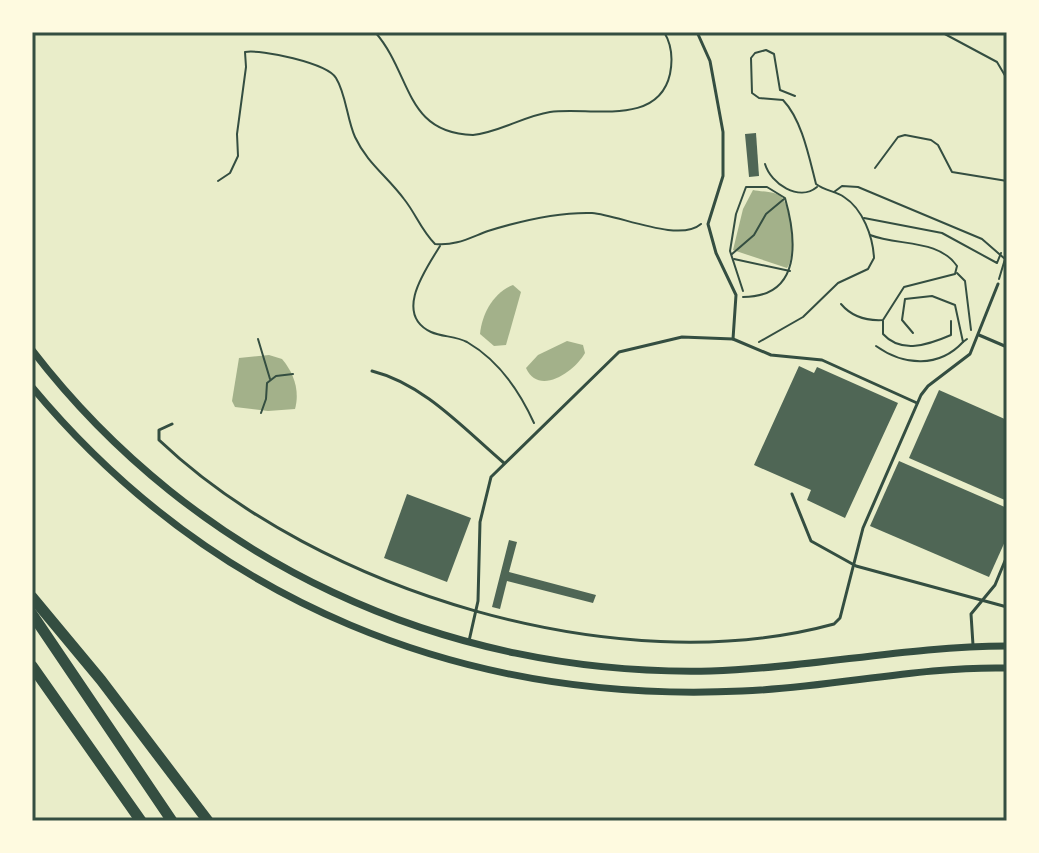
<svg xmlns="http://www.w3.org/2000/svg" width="1039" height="853" font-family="'Public Sans',sans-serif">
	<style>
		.water { fill: #a3b18a }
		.building { fill: #4f6655 }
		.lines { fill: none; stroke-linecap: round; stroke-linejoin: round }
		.path { stroke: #344e41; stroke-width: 2 }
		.service { stroke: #344e41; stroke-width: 3 }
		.tertiary { stroke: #344e41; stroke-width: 7 }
		.motorway { stroke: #344e41; stroke-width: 11 }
		.neatline { fill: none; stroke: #344e41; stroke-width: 3 }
	</style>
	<rect width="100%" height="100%" fill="#e9edc9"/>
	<!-- water -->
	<g class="water">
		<path d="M753 190C761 192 779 191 783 199 792 212 796 256 787 268L733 250 743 209Z"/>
		<path d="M513 285 521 292 506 345 494 346 480 334C482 314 493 293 513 285Z"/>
		<path d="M567 341 583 345 585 353C575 371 539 397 526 368L538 355Z"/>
		<path d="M269 355 282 359C294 373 300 391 295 409L268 411 235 407 232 401 239 358Z"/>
	</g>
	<!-- building -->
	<g class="building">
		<path d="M756 133 759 176 749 177 745 134Z"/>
		<path d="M799 366 814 373 817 367 898 403 845 518 807 500 811 490 754 465Z"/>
		<path d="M939 390 1007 420V501L909 458Z"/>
		<path d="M899 461 1007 508V537L989 577 870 526Z"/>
		<path d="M407 494 471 518 447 582 384 558Z"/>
		<path d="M509 540 517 542 509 572 596 595 593 603 507 581 500 609 492 607Z"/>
	</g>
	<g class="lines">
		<!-- path -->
		<g class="path">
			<path d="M375 32C412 74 404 133 473 135 500 132 524 116 550 112 587 106 658 128 670 74 673 59 672 45 664 32"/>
			<path d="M549 32V33"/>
			<path d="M941 32 997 62 1007 79"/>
			<path d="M765 164C771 184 799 202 817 187"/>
			<path d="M875 168 898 137 905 135 931 140 938 145 952 172 1007 181"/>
			<path d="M218 181 230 173 238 156 237 134 246 67 245 52C261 49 327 63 336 78 346 94 347 119 355 137 367 163 388 177 404 199 416 214 421 230 435 244 456 246 469 238 488 231 520 221 559 212 592 213 619 215 679 243 701 224"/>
			<path d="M834 192 842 186 858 187 982 239 1005 259 999 279"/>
			<path d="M864 218 942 233 997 263 1001 253"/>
			<path d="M440 246C426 269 393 314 431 332 442 337 456 336 467 342 498 360 520 392 534 423"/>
			<path d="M732 254 754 235 766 214 784 199"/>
			<path d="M734 259 790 271"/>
			<path d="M957 273 965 281 971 330"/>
			<path d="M743 291 730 251 736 214 746 187H767L785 198C797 240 802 297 743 297"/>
			<path d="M841 304C852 317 866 321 883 320L904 287 955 274 957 266C939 239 898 246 870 235"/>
			<path d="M883 321V334C901 354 928 345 951 335V321"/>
			<path d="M913 333 902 320 905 299 932 296 955 305 963 342 967 339"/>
			<path d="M258 339 270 379"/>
			<path d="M759 342 803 317 838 283 868 269 874 258C873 237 863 209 844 197 836 191 825 191 816 184 809 157 802 120 783 100L759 98 752 93 751 58 755 53 766 50 774 54 780 90 795 96"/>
			<path d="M876 346C904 366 939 368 963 342"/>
			<path d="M261 413 266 399 267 383 276 376 293 374"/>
		</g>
		<!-- service -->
		<g class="service">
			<path d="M697 32 710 61 723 132V176L708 224 716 253 736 295 733 339"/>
			<path d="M979 335 1007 347"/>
			<path d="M372 371C424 384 464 429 504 463"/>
			<path d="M172 424 159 430V440C319 592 619 683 834 624L840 618 863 528 921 395 928 386 970 354 998 284"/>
			<path d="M792 494 811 541 856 566 1007 607"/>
			<path d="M469 641 478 601 480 522 491 477 619 352 682 337 733 339 771 355 822 360 917 403"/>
			<path d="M973 645 971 614 995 585 1007 556"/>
		</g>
		<!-- tertiary -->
		<g class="tertiary">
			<path d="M32 350C195 562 445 677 711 671 811 668 908 646 1007 646"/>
			<path d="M32 387C212 603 463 704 742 691 831 688 918 666 1007 668"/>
		</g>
		<!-- motorway -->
		<g class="motorway">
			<path d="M32 597 101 680 208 821"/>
			<path d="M32 614 172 821"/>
			<path d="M32 666 141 821"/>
		</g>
	</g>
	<!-- border -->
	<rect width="1039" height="853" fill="none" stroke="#fefae0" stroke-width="68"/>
	<rect x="34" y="34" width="971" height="785" class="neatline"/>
</svg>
